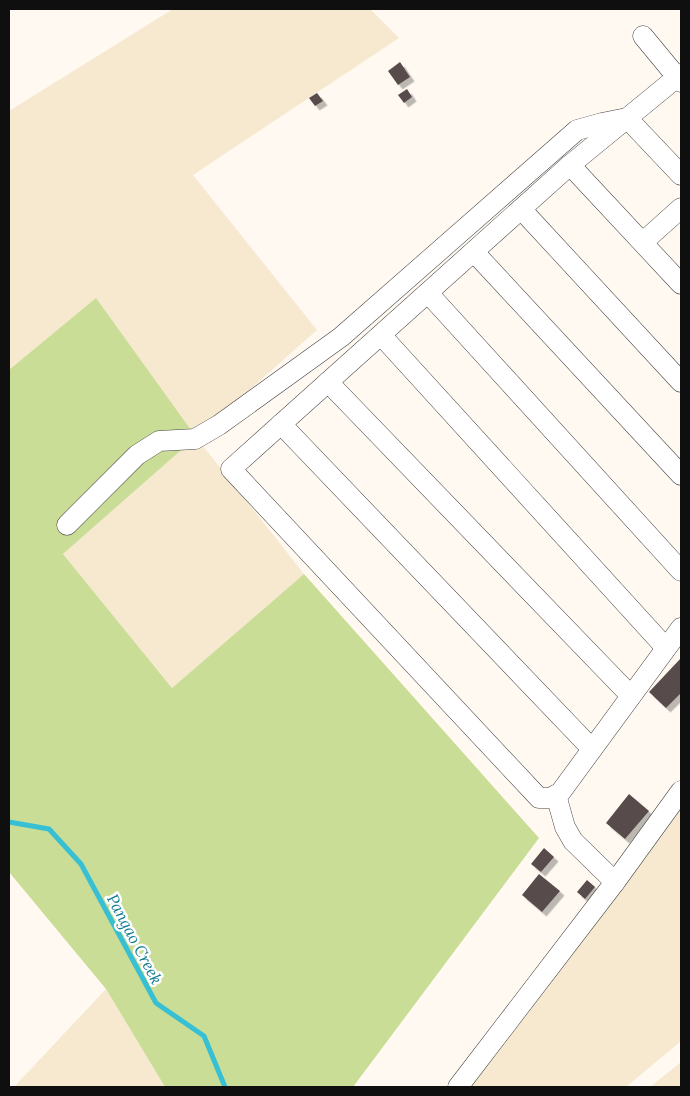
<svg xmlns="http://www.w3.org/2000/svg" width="690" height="1096" font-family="Lora,serif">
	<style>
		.farmland { fill: #f7e9d0 }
		.forest { fill: #cadd97 }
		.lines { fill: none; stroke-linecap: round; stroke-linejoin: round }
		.stream { stroke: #37bfd3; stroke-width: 5 }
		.building { fill: #584c4b; filter: url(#shadow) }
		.minor-casing { stroke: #424242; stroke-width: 21 }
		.minor { stroke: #fff; stroke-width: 20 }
		.labels { text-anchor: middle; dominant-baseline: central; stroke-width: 5; stroke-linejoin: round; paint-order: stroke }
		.water-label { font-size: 16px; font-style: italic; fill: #127c91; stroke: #fff }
	</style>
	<defs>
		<filter id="shadow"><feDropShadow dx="4.5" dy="4.5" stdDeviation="0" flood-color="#0004"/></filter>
	</defs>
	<rect width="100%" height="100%" fill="#fff9f1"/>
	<!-- farmland -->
	<g class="farmland">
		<path d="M173 9H370L399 38 193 175 317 330 196 437 304 574 172 688 63 554 196 437 9 370V111Z"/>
		<path d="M681 808V1041L626 1087H468Z"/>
		<path d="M106 989 165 1087H14Z"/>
		<path d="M681 1062V1087H650Z"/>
	</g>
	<!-- forest -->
	<path class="forest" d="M96 298 196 437 63 554 172 688 304 574 539 838 353 1087H165L106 989 9 872V370Z"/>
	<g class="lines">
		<!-- stream -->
		<path class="stream" d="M9 822 49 829 81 864 156 1003 204 1036 225 1087"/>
	</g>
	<!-- building -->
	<g class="building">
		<path d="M400 62 410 77 398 85 388 71Z"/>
		<path d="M407 89 412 97 404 103 398 95Z"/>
		<path d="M317 93 323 101 315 106 309 98Z"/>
		<path d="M681 658V693L666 708 649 692Z"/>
		<path d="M629 794 649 811 625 839 606 823Z"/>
		<path d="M544 848 554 857 541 872 531 864Z"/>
		<path d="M539 874 560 891 542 912 522 895Z"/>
		<path d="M587 880 595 887 585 899 577 892Z"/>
	</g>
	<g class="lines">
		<!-- minor casing -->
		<g class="minor-casing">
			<g id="minor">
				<path d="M643 36 681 82"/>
				<path d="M681 74 570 165 231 469 539 798H550L560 793 681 628"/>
				<path d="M570 165 681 284"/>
				<path d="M521 209 681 382"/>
				<path d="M643 242 681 208"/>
				<path d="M474 252 681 475"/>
				<path d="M428 293 681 571"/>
				<path d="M381 335 666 648"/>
				<path d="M328 382 631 696"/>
				<path d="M281 424 592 749"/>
				<path d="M67 525 137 455 159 441 195 439 219 425 341 337 577 130 602 123 627 118 681 175"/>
				<path d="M556 795 565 827 573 841 615 882"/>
				<path d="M458 1087 615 882 681 791"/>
			</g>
		</g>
		<!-- minor -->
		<use href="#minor" class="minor"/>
	</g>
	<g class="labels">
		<!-- water labels -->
		<g class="water-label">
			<text transform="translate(135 939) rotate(62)">Pangao Creek</text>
		</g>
	</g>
	<!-- border -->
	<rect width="690" height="1096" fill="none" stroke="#0f0f0f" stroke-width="20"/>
</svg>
